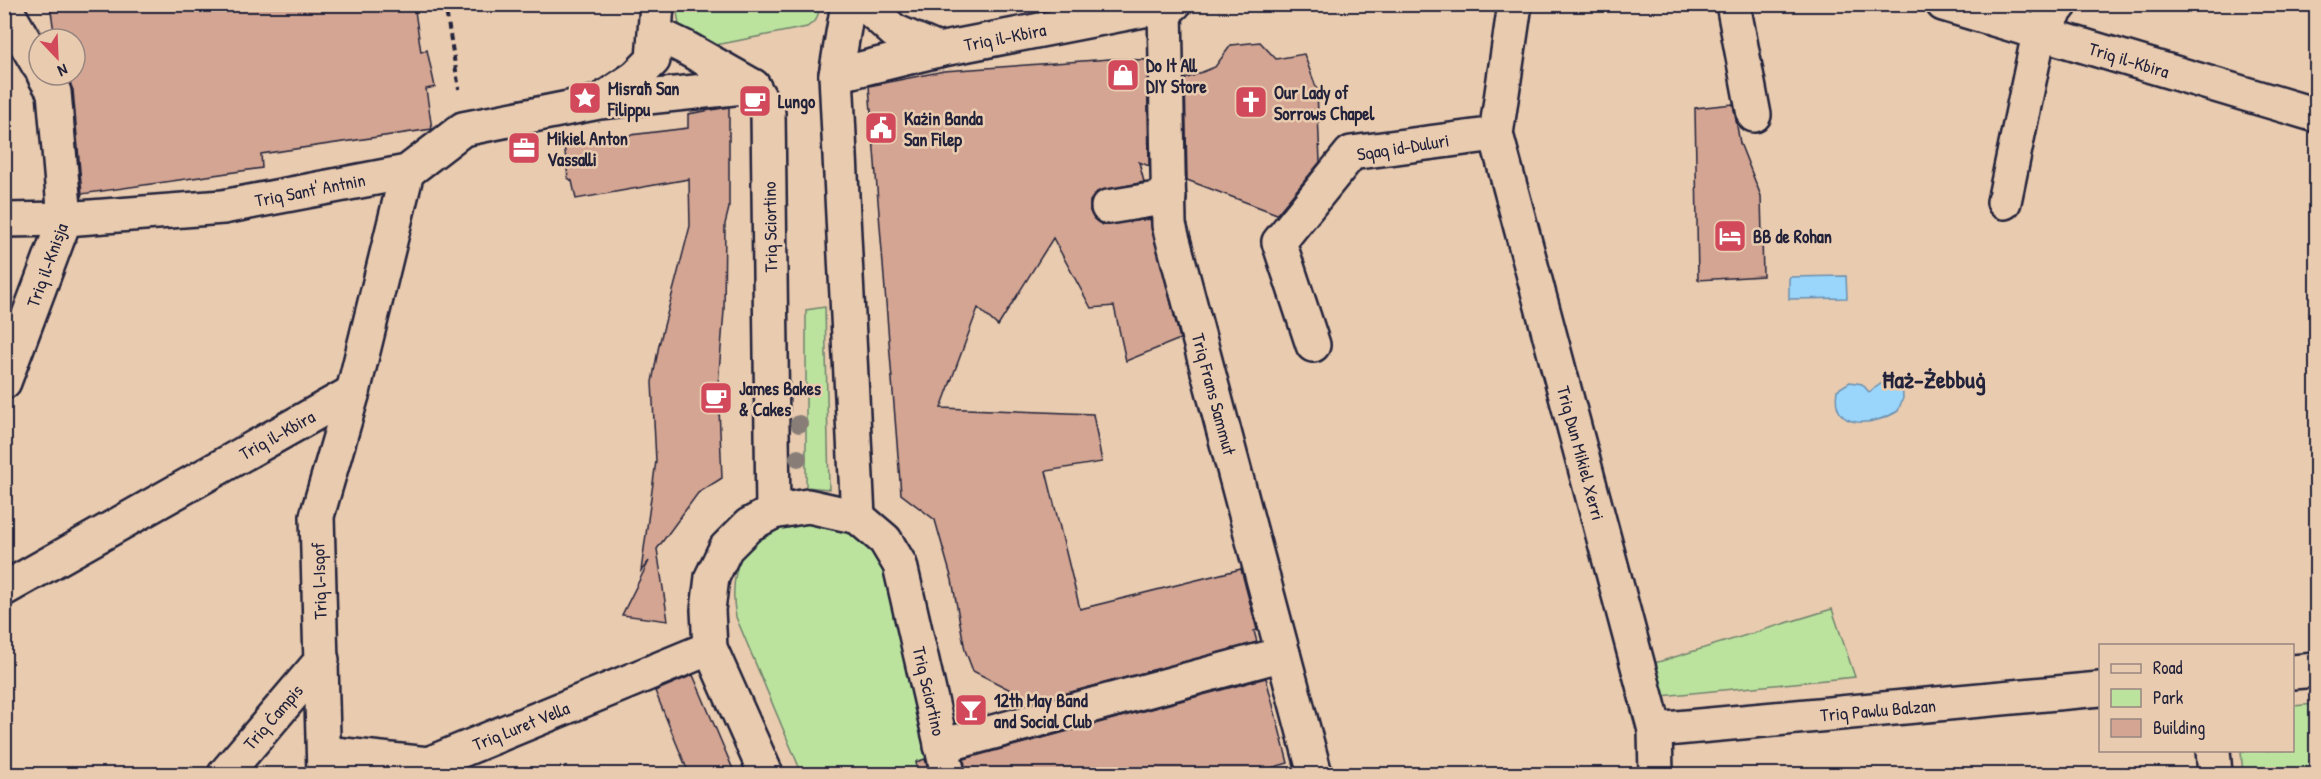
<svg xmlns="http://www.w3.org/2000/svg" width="2321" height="779" font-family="'Patrick Hand',sans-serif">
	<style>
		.green { fill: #bce39e; stroke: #6f826c; stroke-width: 1.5 }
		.water { fill: #9ad6fb; stroke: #6a8eae; stroke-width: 1.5 }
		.building { fill: #d3a592; stroke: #22223b; stroke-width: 1.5 }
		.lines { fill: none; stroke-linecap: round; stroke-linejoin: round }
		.minor-casing { stroke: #22223b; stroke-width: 38 }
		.path { stroke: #22223b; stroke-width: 4; stroke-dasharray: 6 4.5; stroke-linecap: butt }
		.minor { stroke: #e9cbaf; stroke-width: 33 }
		.tree { fill: #887e77 }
		.labels { text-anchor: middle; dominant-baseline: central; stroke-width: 5; stroke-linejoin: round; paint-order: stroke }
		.street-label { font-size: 18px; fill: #22223b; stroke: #e9cbaf }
		.poi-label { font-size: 18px; font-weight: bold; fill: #22223b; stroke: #e9cbaf; text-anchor: start }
		.district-label { font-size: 24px; font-weight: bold; fill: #22223b; stroke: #e9cbaf }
	</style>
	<rect width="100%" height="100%" fill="#e9cbaf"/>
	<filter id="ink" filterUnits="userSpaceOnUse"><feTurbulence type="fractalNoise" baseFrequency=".0167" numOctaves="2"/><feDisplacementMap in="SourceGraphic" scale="12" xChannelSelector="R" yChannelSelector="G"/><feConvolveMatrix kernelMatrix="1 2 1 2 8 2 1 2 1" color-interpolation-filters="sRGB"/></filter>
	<g filter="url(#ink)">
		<!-- green -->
		<g class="green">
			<path d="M676 5H821L816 20 807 27 711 46 680 31Z"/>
			<path d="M825 307 829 489 806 487V310Z"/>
			<path d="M807 516 852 527 880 557 934 774H802L736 617C731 590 733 554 759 536 772 527 792 522 807 516Z"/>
			<path d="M1832 609 1855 677 1651 697 1645 666Z"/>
			<path d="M2316 704V774H2243L2241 751 2292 750 2293 706Z"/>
		</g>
		<!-- water -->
		<g class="water">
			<path d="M1846 276 1847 298 1789 299V277Z"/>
			<path d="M1885 381 1902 383 1903 398 1898 411C1874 426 1830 432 1837 390L1850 382 1862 384 1869 392Z"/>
		</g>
		<!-- building -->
		<g class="building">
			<path d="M50 4H414L421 52 427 50 435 87 426 89 432 129 261 154 262 168 82 194 73 90 66 75H75V39H55Z"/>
			<path d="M1260 42 1276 59 1304 54 1317 90 1320 162 1277 214 1187 180 1185 79 1215 67 1231 45Z"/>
			<path d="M1110 59 1147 60 1149 166 1139 162 1144 182 1097 192 1090 201V211L1094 219 1102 225 1150 219 1180 339 1126 361 1114 306 1091 308 1053 238 998 326 978 308 941 408 1093 414 1102 462 1046 471 1080 609 1241 569 1257 630 1254 631 1257 642 1034 702 973 671 965 650 952 580 935 520 901 494 869 86 944 71Z"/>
			<path d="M1733 104 1740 143 1761 196 1763 276 1698 280 1695 108Z"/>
			<path d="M729 107V208L725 224 724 311 718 385 722 478 698 493 657 549 668 621 622 615 649 561 641 571 656 461 652 382 659 345 690 226 689 179 576 199 572 181 568 178 564 143 688 128V114Z"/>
			<path d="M693 675 735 774H689L655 691Z"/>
			<path d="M1266 678 1288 763 1271 768 1273 774H966L964 759Z"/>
			<path d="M925 759 929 774H918L916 762Z"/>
		</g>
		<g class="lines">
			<!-- minor casing -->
			<g class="minor-casing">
				<g id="minor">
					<path d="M848 4 836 75 858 517"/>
					<path d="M864 4 894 31 938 50"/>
					<path d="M1515 4 1496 134 1655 730 1656 774"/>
					<path d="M1733 4 1754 115"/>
					<path d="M1943 4 2316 115"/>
					<path d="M4 6 39 66"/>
					<path d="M1165 6 1169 225 1315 774"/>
					<path d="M657 34 684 47 753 86 768 113 773 512"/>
					<path d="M836 75 938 50 1174 4"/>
					<path d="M602 100 636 77 653 60 657 4"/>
					<path d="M2004 202 2039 33 2061 4"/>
					<path d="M1108 207 1169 197"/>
					<path d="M4 220 65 219 223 207 407 172 463 129 599 102 753 86"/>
					<path d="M1313 345 1279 242 1351 153 1496 134"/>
					<path d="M4 382 65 219 54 92 44 75"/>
					<path d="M4 589 353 392"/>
					<path d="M2292 672 2316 670"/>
					<path d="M1655 730 2100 689"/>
					<path d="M941 746 1283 654"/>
					<path d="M2213 750 2215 774"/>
					<path d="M325 753 428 764 710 648"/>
					<path d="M225 774 322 660"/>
					<path d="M324 774 317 516 353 392 407 172"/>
					<path d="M766 774 710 648 708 610 712 577 726 548 749 525 773 512 808 506 858 517 885 540 900 565 948 774"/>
				</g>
			</g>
			<!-- path -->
			<path class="path" d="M445 4 459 89"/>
			<!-- minor -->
			<use href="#minor" class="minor"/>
		</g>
		<!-- trees -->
		<g class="tree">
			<circle cx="799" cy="424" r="9"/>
			<circle cx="798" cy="458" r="9"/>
		</g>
	</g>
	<!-- icons -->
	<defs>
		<g id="shop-square" transform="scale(1.725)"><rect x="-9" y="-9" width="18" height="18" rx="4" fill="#d1495b" stroke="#e9cbaf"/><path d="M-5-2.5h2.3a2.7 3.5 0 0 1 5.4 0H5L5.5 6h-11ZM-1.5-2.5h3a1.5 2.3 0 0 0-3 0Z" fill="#fff"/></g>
		<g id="sight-square" transform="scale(1.725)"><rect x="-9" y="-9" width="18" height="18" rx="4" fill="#d1495b" stroke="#e9cbaf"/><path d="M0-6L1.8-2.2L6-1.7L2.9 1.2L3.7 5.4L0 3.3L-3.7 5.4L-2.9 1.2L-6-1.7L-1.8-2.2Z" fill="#fff"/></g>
		<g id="cafe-square" transform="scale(1.725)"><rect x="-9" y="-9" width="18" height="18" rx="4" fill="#d1495b" stroke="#e9cbaf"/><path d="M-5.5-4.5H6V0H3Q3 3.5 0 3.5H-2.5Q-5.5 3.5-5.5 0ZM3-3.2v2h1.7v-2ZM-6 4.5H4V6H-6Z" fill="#fff"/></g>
		<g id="church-square" transform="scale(1.725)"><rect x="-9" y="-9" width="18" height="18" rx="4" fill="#d1495b" stroke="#e9cbaf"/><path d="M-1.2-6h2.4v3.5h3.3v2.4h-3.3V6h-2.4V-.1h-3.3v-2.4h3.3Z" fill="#fff"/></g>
		<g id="civic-square" transform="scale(1.725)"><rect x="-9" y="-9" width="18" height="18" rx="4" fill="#d1495b" stroke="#e9cbaf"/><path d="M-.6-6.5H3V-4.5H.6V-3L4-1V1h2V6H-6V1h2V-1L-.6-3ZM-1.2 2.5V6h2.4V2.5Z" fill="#fff"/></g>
		<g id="office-square" transform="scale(1.725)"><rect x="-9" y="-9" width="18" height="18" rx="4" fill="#d1495b" stroke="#e9cbaf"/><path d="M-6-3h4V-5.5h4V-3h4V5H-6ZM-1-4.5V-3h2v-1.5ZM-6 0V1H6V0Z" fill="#fff"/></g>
		<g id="hotel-square" transform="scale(1.725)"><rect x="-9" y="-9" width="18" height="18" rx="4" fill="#d1495b" stroke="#e9cbaf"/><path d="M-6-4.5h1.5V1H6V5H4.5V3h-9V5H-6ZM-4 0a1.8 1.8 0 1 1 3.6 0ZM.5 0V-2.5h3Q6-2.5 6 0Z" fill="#fff"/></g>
		<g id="bar-square" transform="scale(1.725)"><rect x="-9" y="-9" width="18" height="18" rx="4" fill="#d1495b" stroke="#e9cbaf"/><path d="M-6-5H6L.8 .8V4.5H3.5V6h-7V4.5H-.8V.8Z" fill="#fff"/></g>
	</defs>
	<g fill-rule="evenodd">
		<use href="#shop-square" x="1123" y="75"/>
		<use href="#sight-square" x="585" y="98"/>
		<use href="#cafe-square" x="755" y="101"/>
		<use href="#church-square" x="1251" y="102"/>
		<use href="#civic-square" x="881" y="128"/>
		<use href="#office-square" x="524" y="148"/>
		<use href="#hotel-square" x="1730" y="236"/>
		<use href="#cafe-square" x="716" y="398"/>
		<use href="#bar-square" x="971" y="710"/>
	</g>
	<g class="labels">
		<!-- street labels -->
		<g class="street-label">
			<text transform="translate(1005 37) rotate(-11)">Triq il-Kbira</text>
			<text transform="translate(2129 60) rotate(17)">Triq il-Kbira</text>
			<text transform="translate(1403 147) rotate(-9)">Sqaq id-Duluri</text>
			<text transform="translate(310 190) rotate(-11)">Triq Sant' Antnin</text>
			<text transform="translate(770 227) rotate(-91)">Triq Sciortino</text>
			<text transform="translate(47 265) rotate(-70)">Triq il-Knisja</text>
			<text transform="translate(1214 394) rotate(75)">Triq Frans Sammut</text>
			<text transform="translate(277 435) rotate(-29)">Triq il-Kbira</text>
			<text transform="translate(1581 453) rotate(75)">Triq Dun Mikiel Xerri</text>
			<text transform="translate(319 581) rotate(-92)">Triq l-Isqof</text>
			<text transform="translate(929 691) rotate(77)">Triq Sciortino</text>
			<text transform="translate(1878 710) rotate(-5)">Triq Pawlu Balzan</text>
			<text transform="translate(273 717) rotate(-49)">Triq Ċampis</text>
			<text transform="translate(521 726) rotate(-22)">Triq Luret Vella</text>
		</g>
		<!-- poi labels -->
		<g class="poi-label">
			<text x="1146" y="65">Do It All<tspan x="1146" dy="21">DIY Store</tspan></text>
			<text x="608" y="88">Misraħ San<tspan x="608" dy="21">Filippu</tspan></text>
			<text x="1274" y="92">Our Lady of<tspan x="1274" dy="21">Sorrows Chapel</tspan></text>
			<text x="778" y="101">Lungo</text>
			<text x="904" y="118">Każin Banda<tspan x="904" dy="21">San Filep</tspan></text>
			<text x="547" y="138">Mikiel Anton<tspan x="547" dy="21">Vassalli</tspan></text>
			<text x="1753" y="236">BB de Rohan</text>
			<text x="739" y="388">James Bakes<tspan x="739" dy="21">&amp; Cakes</tspan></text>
			<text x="994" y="700">12th May Band<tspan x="994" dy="21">and Social Club</tspan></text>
		</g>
		<!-- district labels -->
		<g class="district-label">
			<text x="1934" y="379">Ħaż-Żebbuġ</text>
		</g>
	</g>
	<!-- margin -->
	<rect width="2321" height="779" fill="none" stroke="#e9cbaf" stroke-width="24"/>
	<rect x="12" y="12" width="2297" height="755" fill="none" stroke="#22223b" stroke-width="2" filter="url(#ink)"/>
	<!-- legend -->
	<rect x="2099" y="644" width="195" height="108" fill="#e9cbaf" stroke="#998781" stroke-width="1.5"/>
	<rect x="2111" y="664" width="30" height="9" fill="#e9cbaf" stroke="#998781" stroke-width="1.5"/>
	<text x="2153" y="674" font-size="18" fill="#22223b">Road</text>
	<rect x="2111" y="689" width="30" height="18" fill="#bce39e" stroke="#998781" stroke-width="1.5"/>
	<text x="2153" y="704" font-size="18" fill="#22223b">Park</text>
	<rect x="2111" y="719" width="30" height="18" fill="#d3a592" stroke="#998781" stroke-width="1.5"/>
	<text x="2153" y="734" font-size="18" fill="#22223b">Building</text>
	<!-- north arrow -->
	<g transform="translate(57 57) rotate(157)"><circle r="28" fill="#e9cbaf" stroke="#998781" stroke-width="1.5"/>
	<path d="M0-4.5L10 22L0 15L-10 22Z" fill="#d1495b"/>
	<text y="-9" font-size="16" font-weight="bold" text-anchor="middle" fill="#22223b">N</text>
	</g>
</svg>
